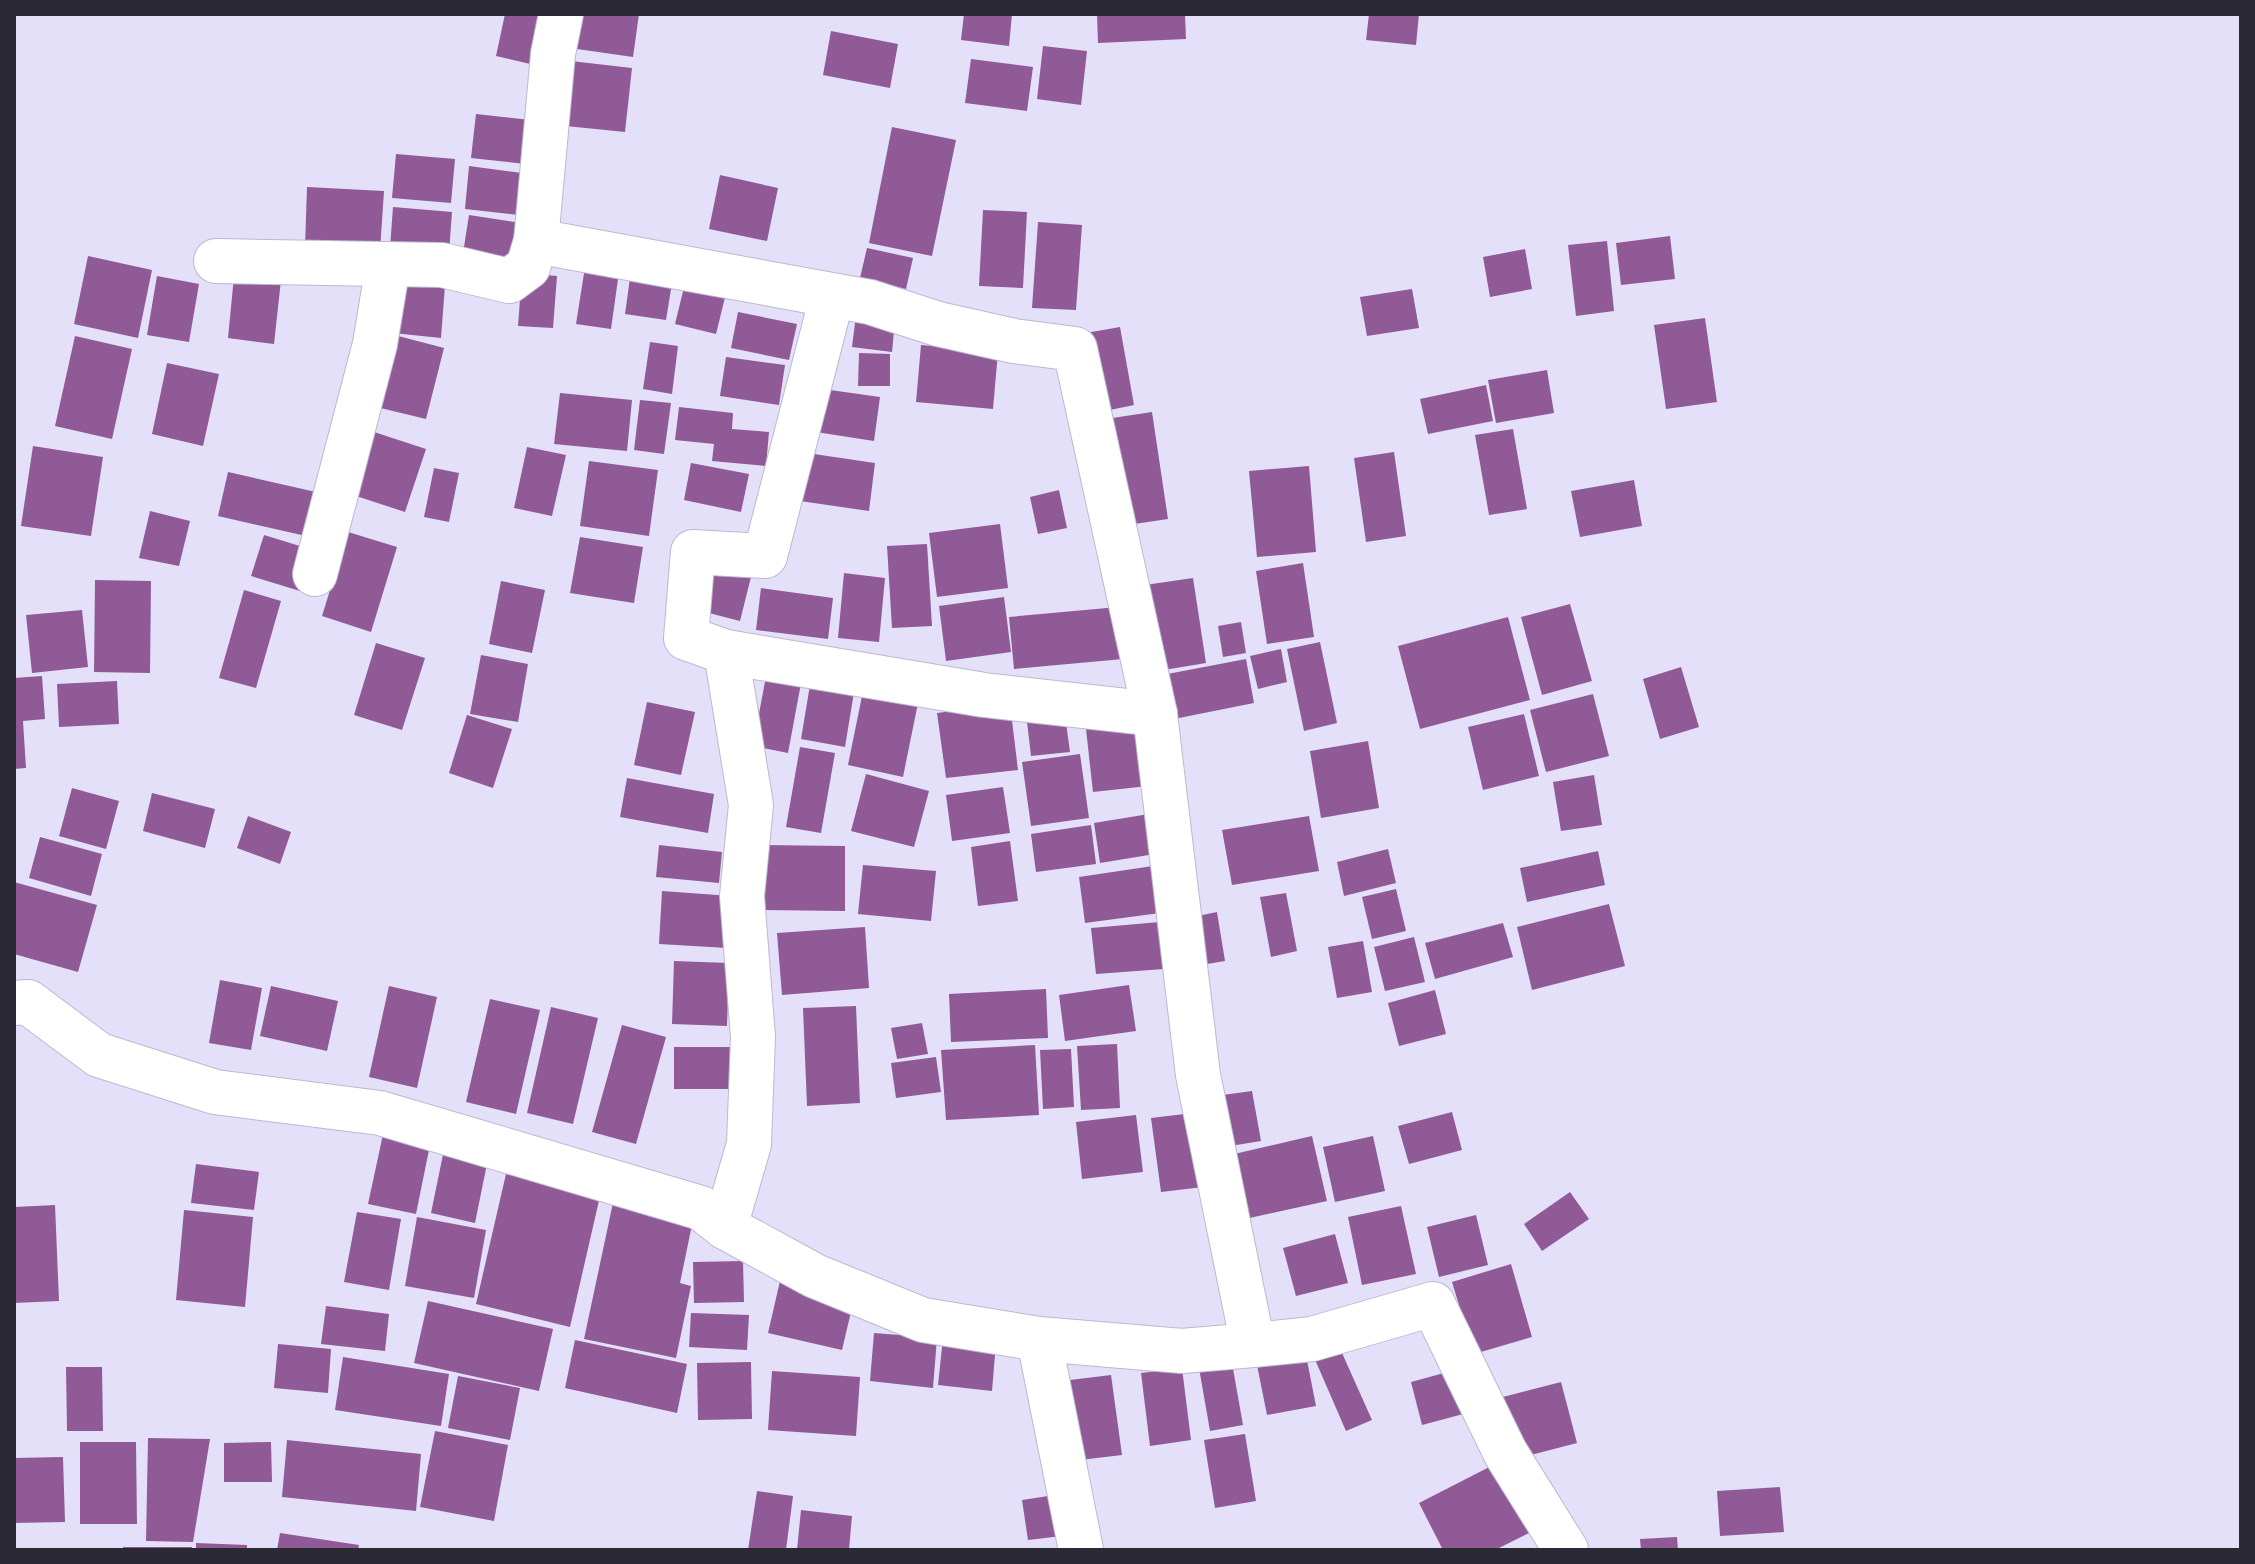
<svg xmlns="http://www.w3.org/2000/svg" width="2255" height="1564" font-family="Ubuntu,sans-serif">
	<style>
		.building { fill: #8f5a95 }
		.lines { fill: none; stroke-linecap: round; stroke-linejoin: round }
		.minor-casing { stroke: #bdb8d1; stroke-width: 46 }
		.minor { stroke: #fff; stroke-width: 44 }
	</style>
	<rect width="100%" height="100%" fill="#e4e0f9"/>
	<!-- building -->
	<g class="building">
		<path d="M505 14H555L543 67 496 56Z"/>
		<path d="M582 14H639L633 57 577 49Z"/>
		<path d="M964 14H1012L1009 46 961 40Z"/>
		<path d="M1097 14H1185L1186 39 1098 43Z"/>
		<path d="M1369 14H1419L1416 45 1366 40Z"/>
		<path d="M831 31 898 44 890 88 823 75Z"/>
		<path d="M1043 46 1087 51 1081 105 1037 99Z"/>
		<path d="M971 59 1033 67 1027 111 965 103Z"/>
		<path d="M562 60 632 68 625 132 556 125Z"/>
		<path d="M476 114 530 120 525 164 471 158Z"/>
		<path d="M892 127 956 140 932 256 869 243Z"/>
		<path d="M396 154 455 159 451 203 392 198Z"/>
		<path d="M469 166 522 173 518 215 465 209Z"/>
		<path d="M720 175 778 188 767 241 709 229Z"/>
		<path d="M307 187 384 191 380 251 305 247Z"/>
		<path d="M393 207 452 212 449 253 390 248Z"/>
		<path d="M983 210 1027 212 1023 288 979 286Z"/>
		<path d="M469 215 522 223 515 273 461 266Z"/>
		<path d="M1038 222 1082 225 1076 310 1032 308Z"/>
		<path d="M1670 236 1675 279 1621 285 1616 243Z"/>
		<path d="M1607 241 1614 311 1576 316 1568 245Z"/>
		<path d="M867 248 913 258 906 289 860 278Z"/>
		<path d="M1525 249 1532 289 1490 297 1483 257Z"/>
		<path d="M88 256 152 270 138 338 74 324Z"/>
		<path d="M632 264 674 271 666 320 625 314Z"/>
		<path d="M235 266 282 271 274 344 228 338Z"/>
		<path d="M585 267 619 272 611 329 576 324Z"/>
		<path d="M399 268 446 272 441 338 393 333Z"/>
		<path d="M688 271 729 281 716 334 675 324Z"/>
		<path d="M522 273 557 276 553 328 518 326Z"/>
		<path d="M157 276 199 284 189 342 147 335Z"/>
		<path d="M1412 289 1419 328 1367 336 1360 297Z"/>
		<path d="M738 312 797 324 789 360 731 348Z"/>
		<path d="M856 315 895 320 892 352 852 347Z"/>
		<path d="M1705 318 1717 402 1666 409 1654 325Z"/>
		<path d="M1120 327 1134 405 1095 413 1080 334Z"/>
		<path d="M387 333 444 348 426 419 368 405Z"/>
		<path d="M75 336 132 349 112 439 55 426Z"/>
		<path d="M650 342 678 346 672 394 643 389Z"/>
		<path d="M921 345 998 352 993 409 916 402Z"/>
		<path d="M859 353 890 354V386H858Z"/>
		<path d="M726 357 785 365 779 405 720 396Z"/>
		<path d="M167 363 219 374 203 446 152 434Z"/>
		<path d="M1547 370 1554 413 1496 423 1488 380Z"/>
		<path d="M1486 385 1493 421 1428 434 1420 399Z"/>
		<path d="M823 389 880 397 874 441 816 432Z"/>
		<path d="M560 393 632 400 627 451 554 444Z"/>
		<path d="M640 400 671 403 664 454 634 450Z"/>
		<path d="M679 407 733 413 732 429 769 432 766 466 712 461 714 444 675 440Z"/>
		<path d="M1152 412 1168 519 1121 526 1106 419Z"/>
		<path d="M1513 429 1527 509 1489 515 1475 435Z"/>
		<path d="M371 431 426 449 405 512 350 494Z"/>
		<path d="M33 446 103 457 91 536 21 526Z"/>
		<path d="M527 447 566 455 552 516 514 508Z"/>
		<path d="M1394 452 1406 536 1366 542 1354 458Z"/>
		<path d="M807 453 875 463 869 511 800 501Z"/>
		<path d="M589 461 658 470 649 536 580 526Z"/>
		<path d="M691 463 749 474 741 512 684 500Z"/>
		<path d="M1309 466 1316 552 1257 557 1249 471Z"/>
		<path d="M434 468 459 473 449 522 424 517Z"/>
		<path d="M228 472 316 492 306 536 218 516Z"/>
		<path d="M1634 480 1642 526 1580 537 1571 491Z"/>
		<path d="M1059 490 1067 528 1038 534 1030 497Z"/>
		<path d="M150 511 190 521 179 566 139 558Z"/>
		<path d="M1000 524 1008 588 937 597 929 533Z"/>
		<path d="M348 532 397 547 371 632 322 616Z"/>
		<path d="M264 535 313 550 300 591 251 576Z"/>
		<path d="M580 537 643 547 634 603 570 593Z"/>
		<path d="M927 544 932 626 892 628 887 546Z"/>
		<path d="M718 560 753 569 740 621 705 612Z"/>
		<path d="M1303 563 1314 637 1267 644 1256 571Z"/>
		<path d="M844 573 885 578 879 642 838 638Z"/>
		<path d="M1193 578 1206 663 1158 671 1145 585Z"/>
		<path d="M95 580 151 581 150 673 94 672Z"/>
		<path d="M501 581 545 590 532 653 489 644Z"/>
		<path d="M761 588 833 598 828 639 756 630Z"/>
		<path d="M244 590 281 601 256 688 219 678Z"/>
		<path d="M1004 597 1011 652 946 661 939 606Z"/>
		<path d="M1570 604 1592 681 1542 695 1521 617Z"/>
		<path d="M1129 606 1134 658 1014 669 1009 617Z"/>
		<path d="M82 610 88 667 32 673 26 615Z"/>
		<path d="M1508 617 1530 700 1420 729 1398 646Z"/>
		<path d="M1241 622 1246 653 1223 657 1218 626Z"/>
		<path d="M1320 642 1337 723 1304 731 1287 649Z"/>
		<path d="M376 643 425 658 402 730 354 715Z"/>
		<path d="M1281 649 1287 682 1258 689 1250 656Z"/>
		<path d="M481 655 528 664 518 722 470 714Z"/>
		<path d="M1246 659 1254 703 1164 721 1157 676Z"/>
		<path d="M1681 667 1699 727 1660 739 1643 679Z"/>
		<path d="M767 671 802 678 788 753 753 746Z"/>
		<path d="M812 673 856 680 845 747 801 739Z"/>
		<path d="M42 676 45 719 23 721 26 768 14 769V678Z"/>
		<path d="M117 681 119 724 59 727 57 684Z"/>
		<path d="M863 691 918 703 903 777 848 765Z"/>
		<path d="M1593 694 1609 756 1546 772 1530 710Z"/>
		<path d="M647 702 695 712 681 775 634 765Z"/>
		<path d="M1010 704 1018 770 946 778 937 713Z"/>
		<path d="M1064 708 1070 752 1031 756 1026 713Z"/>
		<path d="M1524 714 1539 776 1483 790 1468 727Z"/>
		<path d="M467 715 512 729 493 788 449 773Z"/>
		<path d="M1151 722 1157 785 1093 792 1086 729Z"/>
		<path d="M1368 741 1379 808 1321 818 1310 751Z"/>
		<path d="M800 747 835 753 821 833 786 827Z"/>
		<path d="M1080 754 1089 818 1031 826 1022 762Z"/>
		<path d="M866 774 929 791 914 847 851 831Z"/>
		<path d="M1594 775 1602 825 1561 831 1553 782Z"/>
		<path d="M627 778 714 794 708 833 620 817Z"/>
		<path d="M1003 787 1010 833 952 841 946 795Z"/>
		<path d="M72 788 119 801 106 849 59 836Z"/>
		<path d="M152 793 215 809 205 848 143 831Z"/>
		<path d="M1155 813 1161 853 1100 863 1094 823Z"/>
		<path d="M248 816 291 832 280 864 237 848Z"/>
		<path d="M1309 816 1319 871 1232 885 1222 830Z"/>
		<path d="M1091 825 1096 864 1036 872 1031 834Z"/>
		<path d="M40 837 102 854 91 896 29 878Z"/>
		<path d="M1010 841 1018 901 978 906 971 847Z"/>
		<path d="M659 845 722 852 719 883 656 877Z"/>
		<path d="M761 845 845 846V911L761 910Z"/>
		<path d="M1388 849 1396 883 1344 896 1337 862Z"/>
		<path d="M1598 851 1605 885 1527 902 1520 868Z"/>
		<path d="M863 865 936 871 931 921 858 914Z"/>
		<path d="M1153 866 1160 913 1085 923 1079 877Z"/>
		<path d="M14 882 97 905 78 972 14 954Z"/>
		<path d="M1396 889 1406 931 1372 939 1362 897Z"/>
		<path d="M662 891 731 896 727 948 659 944Z"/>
		<path d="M1286 893 1297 951 1271 957 1260 897Z"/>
		<path d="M1609 904 1625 966 1532 990 1517 927Z"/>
		<path d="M1217 912 1225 961 1201 965 1193 917Z"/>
		<path d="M1160 922 1164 969 1096 974 1091 928Z"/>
		<path d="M1503 923 1513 957 1435 979 1425 943Z"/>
		<path d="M865 927 869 988 782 995 777 933Z"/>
		<path d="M1414 937 1425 982 1385 991 1374 947Z"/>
		<path d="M1363 941 1372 992 1337 998 1328 947Z"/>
		<path d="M674 961 729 963 727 1026 672 1024Z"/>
		<path d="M220 980 262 988 251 1050 209 1043Z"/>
		<path d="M1129 985 1136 1031 1065 1041 1059 995Z"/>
		<path d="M271 986 338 1001 327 1051 260 1036Z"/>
		<path d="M389 986 437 997 417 1088 369 1077Z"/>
		<path d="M1046 989 1048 1038 951 1042 949 994Z"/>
		<path d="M1435 990 1446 1034 1399 1046 1388 1003Z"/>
		<path d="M490 999 540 1010 516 1114 466 1102Z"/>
		<path d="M856 1006 860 1103 807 1106 803 1008Z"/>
		<path d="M551 1007 598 1018 573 1124 527 1113Z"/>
		<path d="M922 1023 928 1054 897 1059 891 1028Z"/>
		<path d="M622 1025 666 1037 636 1144 592 1132Z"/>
		<path d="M1117 1044 1120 1108 1081 1110 1077 1046Z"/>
		<path d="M1035 1045 1039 1115 946 1120 941 1050Z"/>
		<rect x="674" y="1047" width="56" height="42"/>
		<path d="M1071 1049 1074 1107 1043 1109 1040 1050Z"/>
		<path d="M936 1057 941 1092 896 1098 891 1063Z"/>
		<path d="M1252 1091 1261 1141 1224 1147 1215 1096Z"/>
		<path d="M1452 1112 1462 1150 1409 1164 1398 1126Z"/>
		<path d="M1193 1113 1203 1187 1161 1192 1151 1118Z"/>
		<path d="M1136 1115 1143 1172 1082 1179 1076 1122Z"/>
		<path d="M385 1125 432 1135 416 1214 368 1204Z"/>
		<path d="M1312 1136 1327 1201 1245 1219 1230 1155Z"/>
		<path d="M1373 1136 1385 1191 1335 1202 1323 1147Z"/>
		<path d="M446 1140 490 1149 475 1223 431 1213Z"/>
		<path d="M509 1161 603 1183 570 1327 476 1304Z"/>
		<path d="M196 1164 259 1172 254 1210 191 1203Z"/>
		<path d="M1570 1192 1589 1219 1542 1251 1524 1224Z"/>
		<path d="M614 1198 694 1215 680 1283 691 1286 676 1358 584 1339Z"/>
		<path d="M55 1205 59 1301 14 1303V1207Z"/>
		<path d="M1401 1206 1416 1274 1362 1285 1348 1217Z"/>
		<path d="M184 1210 253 1217 245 1307 176 1300Z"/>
		<path d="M357 1212 401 1219 389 1290 344 1282Z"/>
		<path d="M1476 1215 1488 1265 1439 1277 1427 1227Z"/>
		<path d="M417 1217 486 1230 474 1298 405 1286Z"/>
		<path d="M1335 1234 1348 1283 1296 1296 1283 1248Z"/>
		<path d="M743 1261 744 1302 694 1303 693 1262Z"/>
		<path d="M1511 1264 1532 1337 1474 1354 1452 1282Z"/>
		<path d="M780 1281 854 1299 842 1350 768 1333Z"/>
		<path d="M428 1301 553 1329 539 1391 414 1363Z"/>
		<path d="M326 1306 389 1314 385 1351 321 1344Z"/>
		<path d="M691 1313 749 1315 747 1350 689 1347Z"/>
		<path d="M874 1333 937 1338 933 1388 870 1381Z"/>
		<path d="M943 1338 996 1343 992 1391 938 1385Z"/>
		<path d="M575 1340 687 1364 677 1413 565 1388Z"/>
		<path d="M278 1344 331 1349 328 1393 274 1388Z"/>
		<path d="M1338 1344 1372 1420 1346 1431 1313 1355Z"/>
		<path d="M1306 1355 1316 1406 1267 1415 1257 1365Z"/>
		<path d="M343 1357 449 1374 441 1426 335 1410Z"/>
		<path d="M751 1362 752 1419 698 1420 697 1363Z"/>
		<path d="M1232 1363 1243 1425 1210 1431 1199 1368Z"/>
		<path d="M66 1367H102L103 1431H67Z"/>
		<path d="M1182 1368 1191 1440 1150 1446 1141 1373Z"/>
		<path d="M1455 1370 1467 1413 1422 1425 1411 1382Z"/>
		<path d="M772 1371 860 1377 856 1436 768 1430Z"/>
		<path d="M1111 1375 1122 1455 1072 1461 1062 1381Z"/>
		<path d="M458 1376 520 1388 510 1440 448 1428Z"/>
		<path d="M1561 1382 1577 1443 1515 1459 1499 1398Z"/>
		<path d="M435 1431 508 1445 494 1521 420 1507Z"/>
		<path d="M1245 1434 1256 1501 1215 1508 1204 1440Z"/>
		<path d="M148 1438 210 1439 193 1542 146 1541Z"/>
		<path d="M287 1440 421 1454 416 1511 282 1497Z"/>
		<path d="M80 1442H136L137 1524H80Z"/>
		<path d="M271 1442 272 1482H224V1443Z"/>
		<path d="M63 1457 65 1522 14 1523V1458Z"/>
		<path d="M1503 1460 1539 1528 1495 1550H1443L1419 1503Z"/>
		<path d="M1780 1487 1784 1532 1720 1536 1717 1491Z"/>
		<path d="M757 1491 793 1496 786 1550H748Z"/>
		<path d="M1055 1495 1062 1536 1028 1540 1022 1500Z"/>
		<path d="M801 1510 852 1516 849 1550H797Z"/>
		<path d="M280 1533 359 1545 358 1550H277Z"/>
		<path d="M1677 1537 1678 1550H1641L1640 1539Z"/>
		<path d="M196 1543 247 1545V1550H196Z"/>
		<rect x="123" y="1547" width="69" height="3"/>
	</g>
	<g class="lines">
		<!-- minor casing -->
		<g class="minor-casing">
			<g id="minor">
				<path d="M536 241 870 302 938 324 1014 341 1075 349 1155 714 1198 1075 1253 1345"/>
				<path d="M216 261 442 265 509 281 528 267 536 241 553 54 561 14"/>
				<path d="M315 574 375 344 388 265"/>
				<path d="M726 652 984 695 1155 714"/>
				<path d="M14 1003 28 1002 99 1055 215 1092 380 1113 701 1208 725 1227 815 1276 923 1320 1039 1339 1182 1351 1253 1345 1312 1339 1433 1304 1505 1452 1566 1550"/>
				<path d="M725 1227 749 1144 753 1037 742 896 751 805 726 652 686 638 693 552 765 556 832 297"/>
				<path d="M1039 1339 1081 1550"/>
			</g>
		</g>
		<!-- minor -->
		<use href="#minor" class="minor"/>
	</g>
	<!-- border -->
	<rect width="2255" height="1564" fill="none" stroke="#2b2933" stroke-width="32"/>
</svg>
